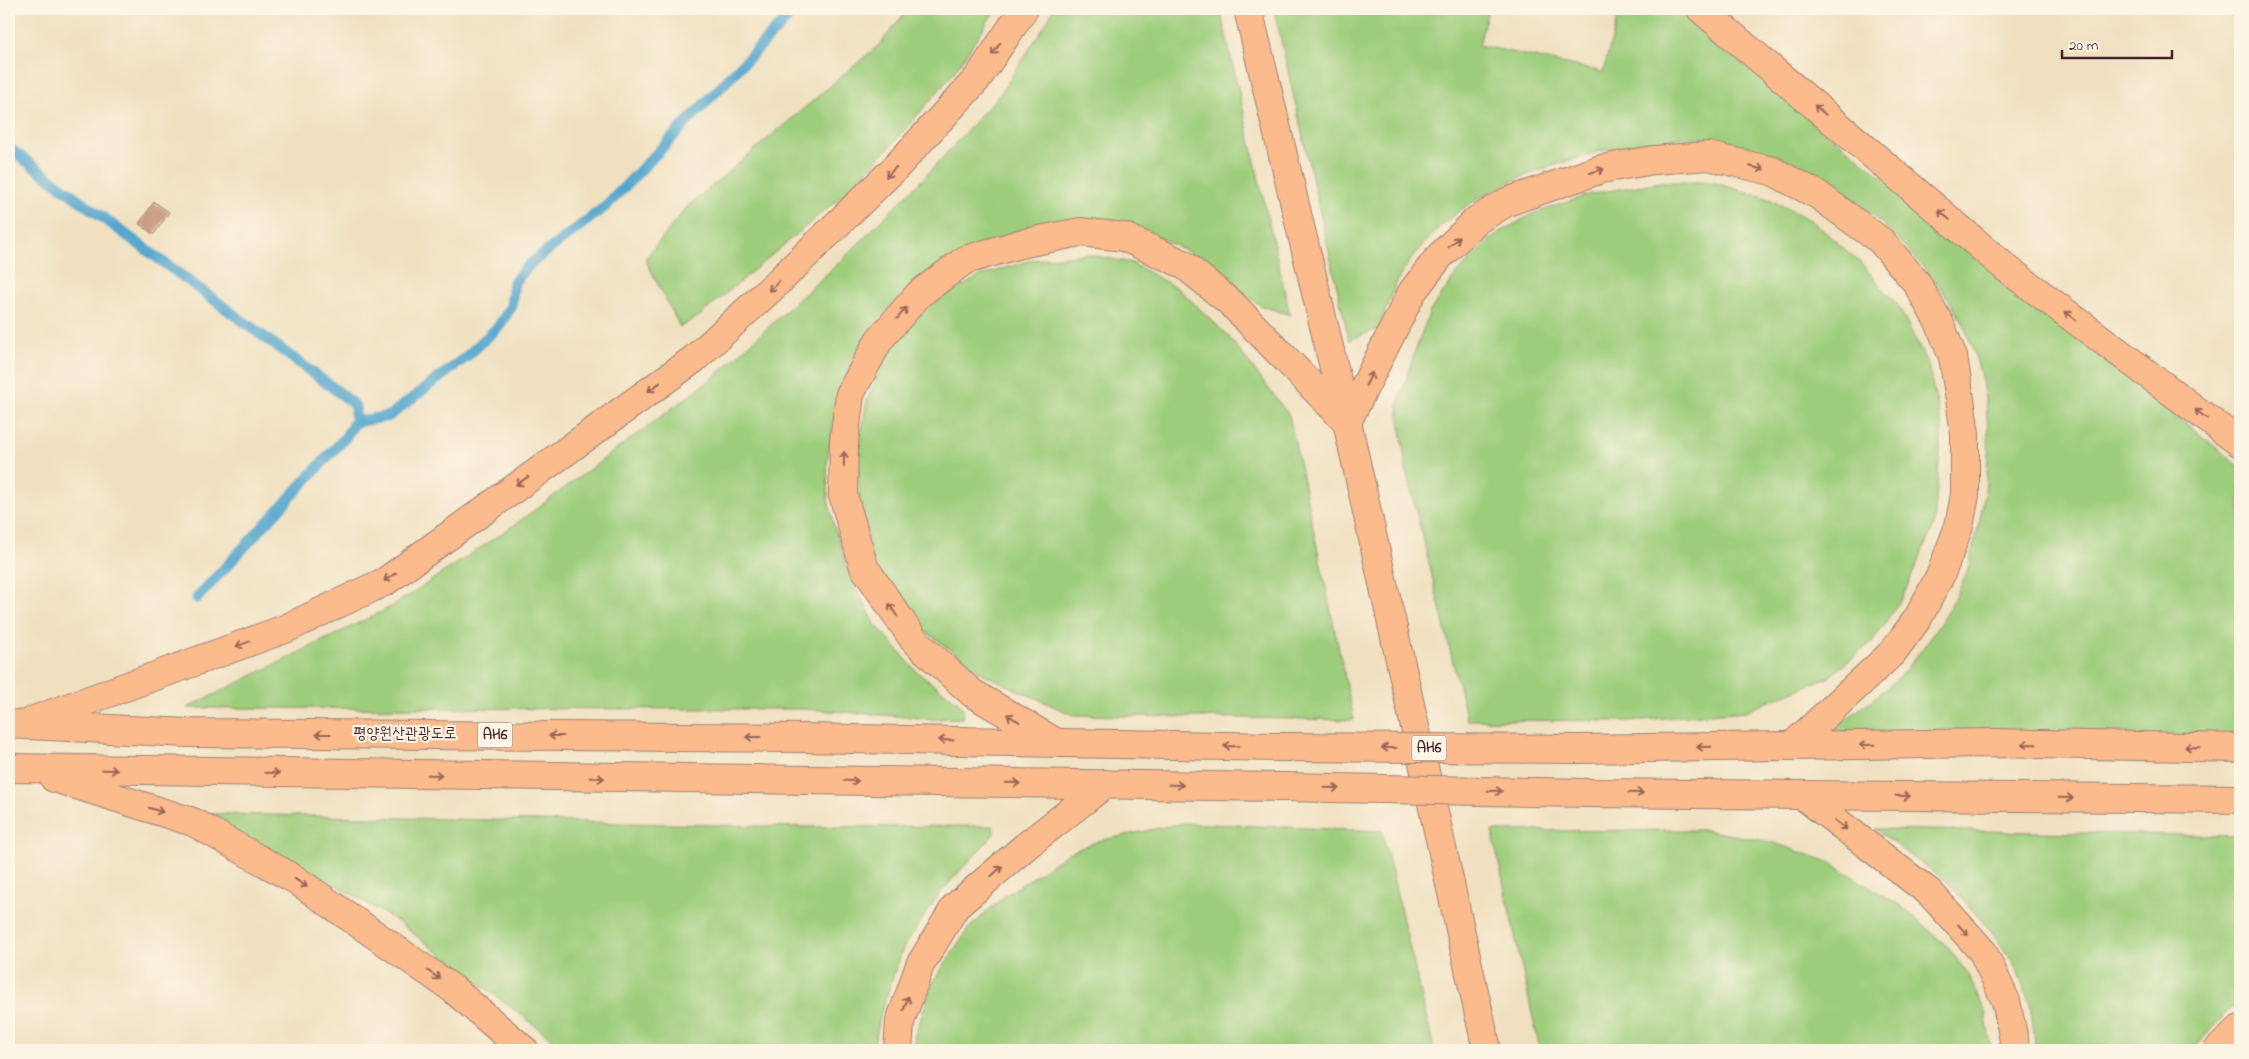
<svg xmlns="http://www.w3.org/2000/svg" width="2249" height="1059" font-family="'Indie Flower','Poor Story',sans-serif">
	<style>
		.green { fill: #9ecd7c; stroke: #747654 }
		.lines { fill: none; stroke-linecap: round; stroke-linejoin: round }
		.stream { stroke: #51a4cc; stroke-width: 11 }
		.building { fill: #c8997e }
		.major-casing { stroke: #9d8076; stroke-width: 30 }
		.highway-casing { stroke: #9d8076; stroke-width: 30 }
		.major { stroke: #fbbb8d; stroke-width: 28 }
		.highway { stroke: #fbbb8d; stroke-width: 28 }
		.highway-bridge-casing { stroke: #9d8076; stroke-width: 30; stroke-linecap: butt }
		.highway-bridge { stroke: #fbbb8d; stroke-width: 28 }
		.oneway { stroke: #9a6557 }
		.labels { text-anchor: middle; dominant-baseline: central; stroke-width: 4.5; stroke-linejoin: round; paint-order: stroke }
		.shield { fill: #fcf5e5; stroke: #7f5f63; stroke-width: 1 }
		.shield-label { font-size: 15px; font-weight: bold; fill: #4a1f2b }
		.street-label { font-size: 16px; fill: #4a1f2b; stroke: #fcf5e5 }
	</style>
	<rect width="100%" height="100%" fill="#fcf5e5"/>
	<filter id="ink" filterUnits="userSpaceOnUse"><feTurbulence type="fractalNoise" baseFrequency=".02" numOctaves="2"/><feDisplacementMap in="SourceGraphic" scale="10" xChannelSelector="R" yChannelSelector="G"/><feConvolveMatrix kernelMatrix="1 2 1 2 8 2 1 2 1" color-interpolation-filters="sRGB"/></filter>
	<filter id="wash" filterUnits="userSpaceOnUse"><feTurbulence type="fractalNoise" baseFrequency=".0096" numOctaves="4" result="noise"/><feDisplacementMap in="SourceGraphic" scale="20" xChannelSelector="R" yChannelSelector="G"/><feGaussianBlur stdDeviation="1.12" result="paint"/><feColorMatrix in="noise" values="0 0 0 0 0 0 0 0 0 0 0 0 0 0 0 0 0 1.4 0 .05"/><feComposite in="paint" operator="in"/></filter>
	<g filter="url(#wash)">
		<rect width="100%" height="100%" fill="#f0e0c0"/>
		<!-- green -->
		<g class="green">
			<path d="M908 9H996L953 74 895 141 848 191 698 317 680 327 645 259 688 206 880 44Z"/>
			<path d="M1053 9H1220L1290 315 1262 306 1240 292 1189 252 1134 226 1094 219 1056 223 1013 233 917 280 874 324 856 353 837 397 827 463 828 499 835 529 849 573 875 624 918 673 958 702 964 710 962 718 933 719 804 709 187 708 393 606 517 523 713 378 844 258 924 178 1001 93 1048 20Z"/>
			<path d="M1274 9H1488L1479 45 1603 72 1620 9H1675L2240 467V748L1830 736 1833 728C1860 708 1890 690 1911 663 1932 638 1953 606 1965 576 1969 567 1971 557 1973 547 1995 470 1996 385 1957 313 1943 287 1920 264 1900 242 1856 193 1798 156 1732 142 1676 130 1615 146 1561 163 1504 181 1452 206 1415 254 1411 260 1405 267 1401 274 1392 291 1386 311 1378 329L1349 340Z"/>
			<path d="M1661 182H1711L1767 198 1812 221 1861 263 1899 307 1928 365 1942 427 1934 525 1903 596 1872 642 1830 676 1746 711 1629 721 1467 720 1406 469 1398 405 1415 351 1430 311 1458 272 1492 237 1532 214 1591 194Z"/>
			<path d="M1087 254 1132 263 1180 290 1228 336 1289 415 1354 720 1073 715 985 675 921 628 873 560 860 503 857 459 867 400 887 354 924 308 980 276 1031 260Z"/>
			<path d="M180 813 805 827 993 826 994 834 940 893 903 948 881 1013 873 1050H567L397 921 329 881Z"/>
			<path d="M1183 823 1382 831 1434 1050H914L915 1035 933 982 968 929 1006 895 1069 853 1098 841Z"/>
			<path d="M1875 829 2240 836V998L2192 1050H2036L2030 1004 2016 967 1992 932 1947 882Z"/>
			<path d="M1705 830 1771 842 1829 862 1901 906 1947 946 1967 973 1985 1011 1991 1050H1540L1492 831Z"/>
		</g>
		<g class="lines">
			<!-- stream -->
			<g class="stream">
				<path d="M9 148 344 396 355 406V422L345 438 197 598"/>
				<path d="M355 422 389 416 465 358 499 326 511 307 514 282 530 264 606 206 796 9"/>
			</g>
		</g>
		<g id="blocks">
			<!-- building -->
			<path class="building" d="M154 202 169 212 154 234 139 224Z"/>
		</g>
	</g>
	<g filter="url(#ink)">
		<use href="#blocks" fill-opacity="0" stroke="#9d8076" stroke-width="1"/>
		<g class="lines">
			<!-- major casing -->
			<g class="major-casing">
				<path id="major" d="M1248 9 1347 422 1487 1050"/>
			</g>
			<!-- highway casing -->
			<g class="highway-casing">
				<g id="highway">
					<path d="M1701 9 2006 268 2240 443"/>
					<path d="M34 720 285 629 386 581 694 359 776 284 894 169 977 79 1024 9"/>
					<path d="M9 724 188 733 802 738 1280 747"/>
					<path d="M1055 742 972 693 914 640 864 567 843 495 844 441 850 394 879 340 919 294 965 260 1020 244 1080 232 1124 237 1183 264 1232 304 1347 422 1412 292 1439 257 1477 220 1507 202 1601 169 1654 160 1708 156 1772 171 1818 195 1881 241 1916 282 1939 322 1953 357 1960 399 1965 434V495L1959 526 1941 574 1918 618 1892 653 1792 746"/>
					<path d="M1577 749 1993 743 2240 748"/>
					<path d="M9 768 1284 787"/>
					<path d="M54 778 193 822 296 880 453 989 524 1050"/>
					<path d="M1587 793 2240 799"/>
					<path d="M1802 795 1930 893 1983 952 2006 1001 2016 1050"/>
					<path d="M898 1050 900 1022 920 965 955 907 1026 846 1105 784"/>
					<path d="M2218 1050 2240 1029"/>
				</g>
			</g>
			<!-- major -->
			<use href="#major" class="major"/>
			<!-- highway -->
			<use href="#highway" class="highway"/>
			<!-- highway-bridge casing -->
			<g class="highway-bridge-casing">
				<g id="highway-bridge">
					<path d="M1280 747 1577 749"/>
					<path d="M1284 787 1587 793"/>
				</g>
			</g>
			<!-- highway-bridge -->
			<use href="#highway-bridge" class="highway-bridge"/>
		</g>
		<!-- one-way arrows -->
		<defs><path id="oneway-shaft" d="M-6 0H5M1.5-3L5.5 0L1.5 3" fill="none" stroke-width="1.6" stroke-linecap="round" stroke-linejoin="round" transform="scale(1.25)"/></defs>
		<g class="oneway">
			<use href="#oneway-shaft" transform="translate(996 49) rotate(124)"/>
			<use href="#oneway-shaft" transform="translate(1820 110) rotate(-140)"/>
			<use href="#oneway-shaft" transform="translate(1757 168) rotate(14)"/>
			<use href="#oneway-shaft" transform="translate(1597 171) rotate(-16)"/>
			<use href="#oneway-shaft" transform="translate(891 172) rotate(135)"/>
			<use href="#oneway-shaft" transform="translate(1944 215) rotate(-140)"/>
			<use href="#oneway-shaft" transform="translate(1454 242) rotate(-43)"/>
			<use href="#oneway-shaft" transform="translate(774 286) rotate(137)"/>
			<use href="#oneway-shaft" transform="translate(902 313) rotate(-49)"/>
			<use href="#oneway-shaft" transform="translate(2071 316) rotate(-143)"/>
			<use href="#oneway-shaft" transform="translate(1369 379) rotate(-63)"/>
			<use href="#oneway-shaft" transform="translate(654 387) rotate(144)"/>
			<use href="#oneway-shaft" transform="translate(2201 414) rotate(-143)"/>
			<use href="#oneway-shaft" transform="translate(844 459) rotate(-89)"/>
			<use href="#oneway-shaft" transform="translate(522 481) rotate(144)"/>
			<use href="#oneway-shaft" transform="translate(390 577) rotate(146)"/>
			<use href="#oneway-shaft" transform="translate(893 610) rotate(-124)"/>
			<use href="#oneway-shaft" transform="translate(243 644) rotate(160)"/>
			<use href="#oneway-shaft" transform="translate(1013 718) rotate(-149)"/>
			<use href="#oneway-shaft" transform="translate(323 734) rotate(-180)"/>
			<use href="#oneway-shaft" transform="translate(556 736) rotate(-180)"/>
			<use href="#oneway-shaft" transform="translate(753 737) rotate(-180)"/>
			<use href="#oneway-shaft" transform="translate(946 740) rotate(-179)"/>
			<use href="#oneway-shaft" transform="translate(2029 744) rotate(-179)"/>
			<use href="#oneway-shaft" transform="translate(1867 745) rotate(179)"/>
			<use href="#oneway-shaft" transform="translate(1231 746) rotate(-179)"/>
			<use href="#oneway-shaft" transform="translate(1704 747) rotate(179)"/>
			<use href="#oneway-shaft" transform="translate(2192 747) rotate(-179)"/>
			<use href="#oneway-shaft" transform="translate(1389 748) rotate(-180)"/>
			<use href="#oneway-shaft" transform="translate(110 770) rotate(1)"/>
			<use href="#oneway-shaft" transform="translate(272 773) rotate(1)"/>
			<use href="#oneway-shaft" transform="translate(435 775) rotate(1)"/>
			<use href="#oneway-shaft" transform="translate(597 778) rotate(1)"/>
			<use href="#oneway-shaft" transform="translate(851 781) rotate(1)"/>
			<use href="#oneway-shaft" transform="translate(1013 783) rotate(1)"/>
			<use href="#oneway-shaft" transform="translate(1176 785) rotate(1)"/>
			<use href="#oneway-shaft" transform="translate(1332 788) rotate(1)"/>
			<use href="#oneway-shaft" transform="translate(1495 791) rotate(1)"/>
			<use href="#oneway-shaft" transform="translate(1636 793) rotate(1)"/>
			<use href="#oneway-shaft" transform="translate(1903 796) rotate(1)"/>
			<use href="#oneway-shaft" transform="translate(2066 798) rotate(1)"/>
			<use href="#oneway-shaft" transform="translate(156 810) rotate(18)"/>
			<use href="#oneway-shaft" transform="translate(1841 825) rotate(37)"/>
			<use href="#oneway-shaft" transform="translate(997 871) rotate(-41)"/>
			<use href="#oneway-shaft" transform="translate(301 883) rotate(34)"/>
			<use href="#oneway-shaft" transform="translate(1963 930) rotate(48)"/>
			<use href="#oneway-shaft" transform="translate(434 975) rotate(35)"/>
			<use href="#oneway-shaft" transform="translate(906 1003) rotate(-70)"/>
		</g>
	</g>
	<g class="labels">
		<!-- shield labels -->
		<g class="shield">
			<rect x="477.5" y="722.5" width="35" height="25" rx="4"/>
			<rect x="1411.5" y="735.5" width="35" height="25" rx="4"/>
		</g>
		<g class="shield-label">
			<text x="495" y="735">AH6</text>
			<text x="1429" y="748">AH6</text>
		</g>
		<!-- street labels -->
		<g class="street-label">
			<text x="405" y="734">평양원산관광도로</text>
		</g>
	</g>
	<!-- margin -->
	<rect width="2249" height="1059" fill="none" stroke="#fcf5e5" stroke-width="30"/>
	<!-- scale -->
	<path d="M2062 50v8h110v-8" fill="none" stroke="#4a1f2b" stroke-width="2.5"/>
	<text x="2069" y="50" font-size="15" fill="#4a1f2b" stroke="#fcf5e5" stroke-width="4" paint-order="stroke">20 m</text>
</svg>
